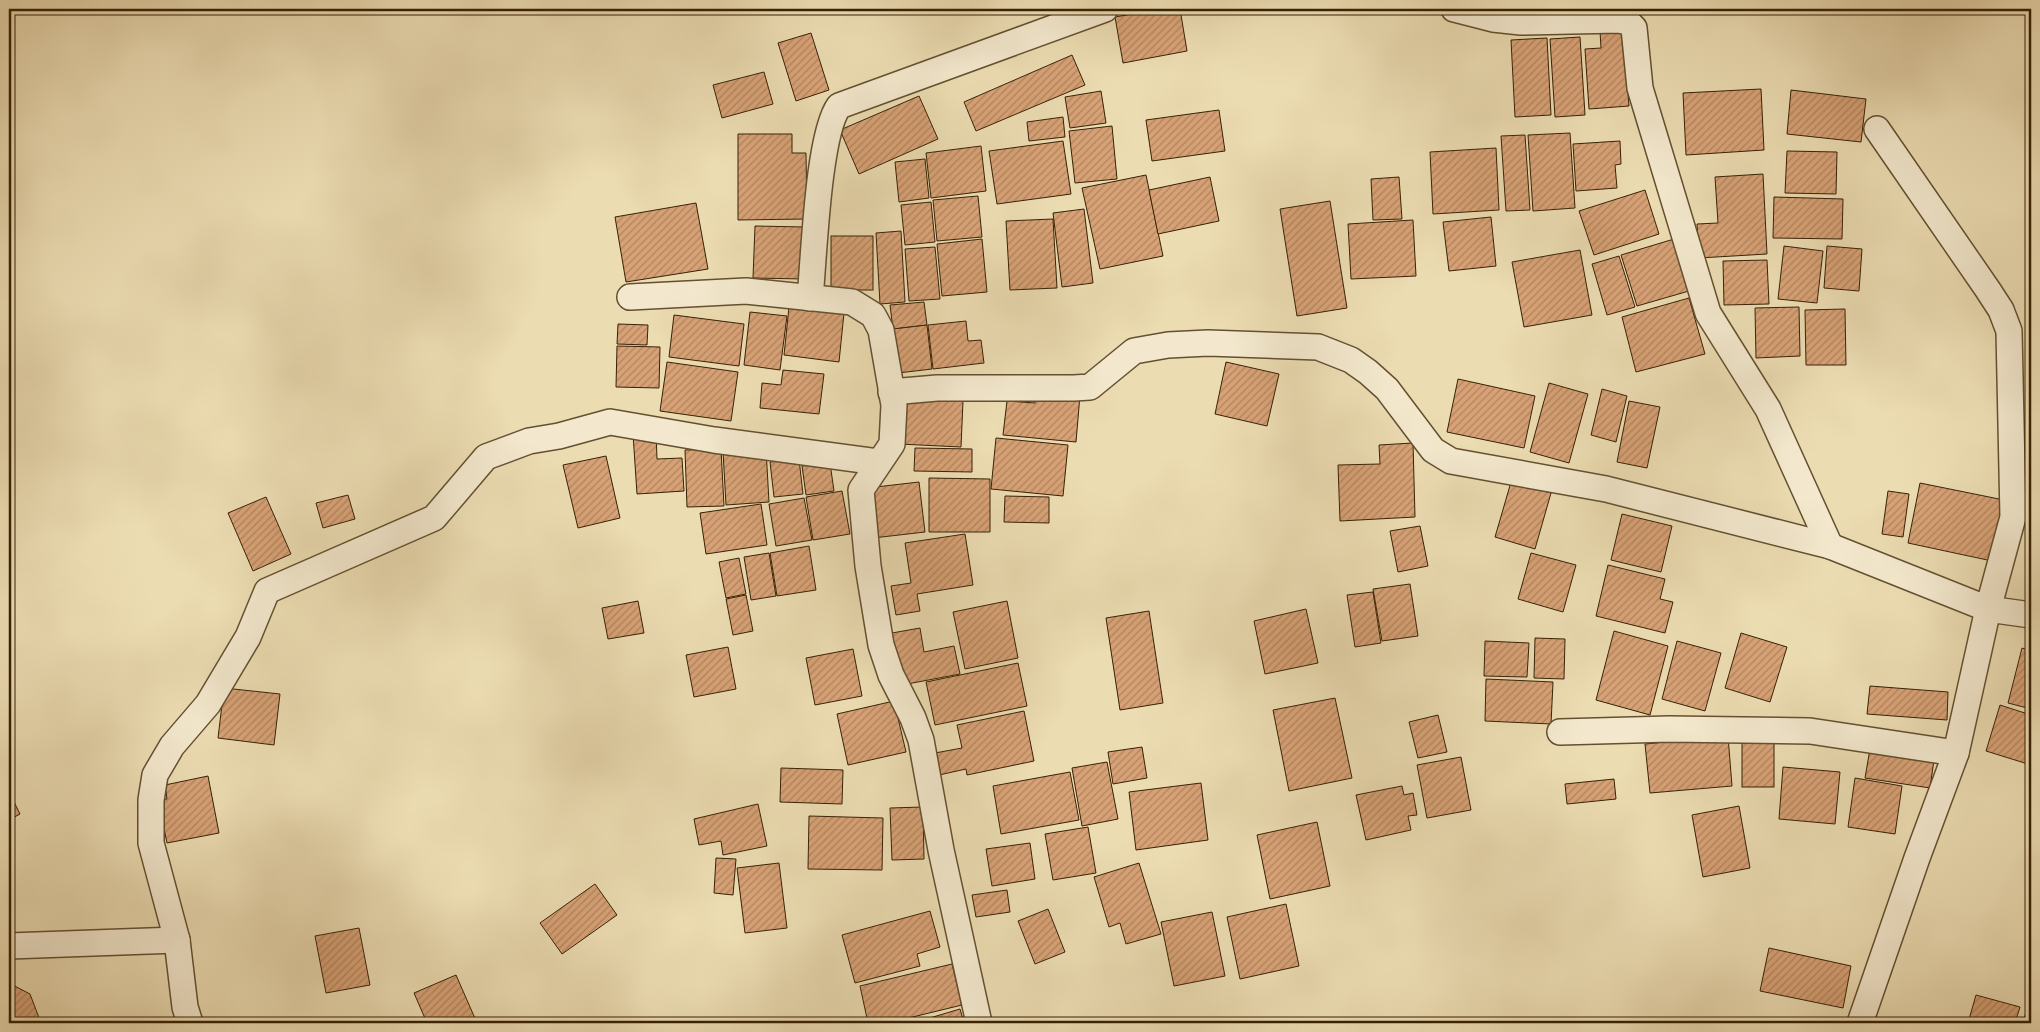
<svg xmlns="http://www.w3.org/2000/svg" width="2040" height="1032" font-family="'Old Standard TT',serif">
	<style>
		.building { fill: url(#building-hatch); stroke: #372105 }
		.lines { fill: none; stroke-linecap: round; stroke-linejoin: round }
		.street-casing { stroke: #645030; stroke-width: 28 }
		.street { stroke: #f3e8cd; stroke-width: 25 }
	</style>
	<defs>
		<pattern id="building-hatch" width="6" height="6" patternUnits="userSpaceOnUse" patternTransform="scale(1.25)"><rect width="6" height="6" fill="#d8a276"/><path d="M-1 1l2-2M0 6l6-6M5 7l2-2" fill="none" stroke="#b0845f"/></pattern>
	</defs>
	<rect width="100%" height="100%" fill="#ecdcb2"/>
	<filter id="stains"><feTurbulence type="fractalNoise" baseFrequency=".004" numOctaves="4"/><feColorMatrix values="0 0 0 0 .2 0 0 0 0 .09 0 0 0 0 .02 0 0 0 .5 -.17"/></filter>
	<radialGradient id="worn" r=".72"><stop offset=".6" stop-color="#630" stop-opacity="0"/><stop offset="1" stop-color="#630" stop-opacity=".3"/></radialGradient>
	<!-- building -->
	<g class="building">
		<path d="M1160 9H1180L1187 51 1123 63 1115 17Z"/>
		<path d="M1653 9H1673L1672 11Z"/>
		<path d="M1623 29 1629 106 1589 109 1585 49 1601 48 1600 31Z"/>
		<path d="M811 33 829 90 796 101 778 43Z"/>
		<path d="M1580 37 1585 115 1555 117 1550 39Z"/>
		<path d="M1547 38 1551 115 1515 117 1511 40Z"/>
		<path d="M1072 55 1085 85 976 131 964 102Z"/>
		<path d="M764 72 773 104 722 118 713 85Z"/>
		<path d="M1761 89 1764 150 1686 155 1683 93Z"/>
		<path d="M1791 90 1866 99 1861 142 1787 134Z"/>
		<path d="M1101 91 1106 123 1070 128 1065 97Z"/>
		<path d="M919 96 938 139 859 174 840 130Z"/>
		<path d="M1219 110 1225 151 1152 161 1146 120Z"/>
		<path d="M1063 117 1065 137 1029 141 1027 122Z"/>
		<path d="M1112 126 1117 179 1075 183 1069 131Z"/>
		<path d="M1570 133 1575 208 1533 211 1528 135Z"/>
		<path d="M738 134H792V153H806L807 219 738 220Z"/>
		<path d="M1525 135 1530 210 1506 211 1501 136Z"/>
		<path d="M1063 141 1071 194 997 204 989 151Z"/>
		<path d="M1620 141 1621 164 1615 165 1617 188 1576 191 1573 144Z"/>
		<path d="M981 146 986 191 931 198 926 153Z"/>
		<path d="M1496 148 1499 210 1433 214 1430 152Z"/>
		<path d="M1787 151 1837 152 1836 194 1785 193Z"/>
		<path d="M925 159 929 198 899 202 895 162Z"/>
		<path d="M1763 174 1767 254 1699 258 1697 224 1718 223 1715 177Z"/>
		<path d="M1146 175 1163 256 1100 269 1082 188Z"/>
		<path d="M1210 177 1219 221 1158 234 1149 190Z"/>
		<path d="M1399 177 1402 219 1373 220 1371 179Z"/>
		<path d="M1645 190 1659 234 1594 255 1579 211Z"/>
		<path d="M978 196 982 237 937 241 933 200Z"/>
		<path d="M1774 197 1843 199 1842 239 1773 238Z"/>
		<path d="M1330 201 1347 308 1297 316 1280 209Z"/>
		<path d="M931 202 935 242 905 245 901 205Z"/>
		<path d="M696 203 708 269 626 282 615 217Z"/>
		<path d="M1084 209 1093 283 1062 287 1053 213Z"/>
		<path d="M1491 217 1496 266 1449 271 1443 222Z"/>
		<path d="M1053 219 1057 288 1010 290 1006 221Z"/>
		<path d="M1413 220 1416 276 1351 279 1348 224Z"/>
		<path d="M755 226 805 227 804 279 753 278Z"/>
		<path d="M901 231 905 302 880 304 876 233Z"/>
		<rect x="831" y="236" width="42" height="54"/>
		<path d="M982 239 987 292 942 296 937 244Z"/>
		<path d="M1674 239 1689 291 1637 306 1621 255Z"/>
		<path d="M1784 246 1823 251 1817 303 1778 299Z"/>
		<path d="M1827 246 1862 249 1859 291 1824 288Z"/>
		<path d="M935 247 940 299 909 301 905 249Z"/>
		<path d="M1580 250 1592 315 1524 327 1512 262Z"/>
		<path d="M1619 256 1635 307 1607 315 1592 264Z"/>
		<path d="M1767 260 1769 304 1724 305 1723 261Z"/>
		<path d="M1689 298 1705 354 1636 372 1622 317Z"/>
		<path d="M924 302 927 325 893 329 890 305Z"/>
		<path d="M789 307 844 313 839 362 784 355Z"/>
		<path d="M1799 307 1800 356 1756 358 1755 308Z"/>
		<path d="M1845 309 1846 365H1806L1805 310Z"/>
		<path d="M750 312 787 316 780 370 744 365Z"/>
		<path d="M674 315 744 324 739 366 669 357Z"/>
		<path d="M966 321 968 341 981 340 984 363 933 369 928 325Z"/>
		<path d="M618 324 648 325 647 345 617 344Z"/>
		<path d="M927 325 932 369 898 373 893 329Z"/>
		<path d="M617 346 660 347 659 388 616 387Z"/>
		<path d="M667 362 738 372 731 421 660 411Z"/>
		<path d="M1226 362 1279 374 1267 426 1215 414Z"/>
		<path d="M783 370 824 374 819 414 760 408 762 383 781 385Z"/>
		<path d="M1458 379 1535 396 1524 448 1447 432Z"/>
		<path d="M1549 383 1588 394 1569 463 1530 452Z"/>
		<path d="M1602 389 1627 396 1616 442 1591 435Z"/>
		<path d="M1036 390 1080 395 1076 442 1003 435 1007 401 1035 403Z"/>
		<path d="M901 398 963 401 961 447 899 444Z"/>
		<path d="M1629 401 1660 407 1647 468 1617 462Z"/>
		<path d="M656 433 657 459 682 458 684 491 637 494 633 434Z"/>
		<path d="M996 438 1068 445 1063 496 991 489Z"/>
		<path d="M1413 443 1415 517 1340 521 1338 465 1380 464 1379 445Z"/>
		<path d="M915 448 972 449V472L914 471Z"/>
		<path d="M721 449 724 506 687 507 685 450Z"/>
		<path d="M766 449 769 502 726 505 723 451Z"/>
		<path d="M606 456 620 518 578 528 563 465Z"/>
		<path d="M799 459 803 494 774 497 770 462Z"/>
		<path d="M830 463 834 491 806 495 802 466Z"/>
		<path d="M929 478 990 479V532H929Z"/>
		<path d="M919 482 925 532 873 538 867 488Z"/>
		<path d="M1511 482 1551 493 1535 549 1495 537Z"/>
		<path d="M1920 483 2004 500 1992 561 1908 543Z"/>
		<path d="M842 491 850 534 813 540 806 497Z"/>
		<path d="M1888 491 1909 494 1903 537 1882 534Z"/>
		<path d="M348 495 355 519 323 528 316 503Z"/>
		<path d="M1005 496 1049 497V523L1004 522Z"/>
		<path d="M266 497 291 554 253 571 228 513Z"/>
		<path d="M804 498 812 540 776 546 769 504Z"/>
		<path d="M761 504 767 545 706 554 700 513Z"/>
		<path d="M1622 514 1672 526 1661 572 1611 560Z"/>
		<path d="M1420 526 1428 566 1398 572 1390 531Z"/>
		<path d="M965 534 973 585 917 594 920 611 896 615 891 586 911 583 905 543Z"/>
		<path d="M809 546 816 590 777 596 770 553Z"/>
		<path d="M769 553 776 596 751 600 744 557Z"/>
		<path d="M1531 553 1576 565 1563 612 1518 599Z"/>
		<path d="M739 558 746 594 726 598 719 562Z"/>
		<path d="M1608 565 1665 579 1660 599 1673 602 1665 633 1596 616Z"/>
		<path d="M1410 584 1418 636 1382 641 1373 589Z"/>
		<path d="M1373 592 1381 643 1355 647 1347 595Z"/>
		<path d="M746 595 753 631 733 635 726 599Z"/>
		<path d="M638 601 644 633 608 639 602 608Z"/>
		<path d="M1007 601 1018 658 965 669 953 612Z"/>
		<path d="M1306 609 1318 663 1265 674 1254 621Z"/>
		<path d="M1149 611 1163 703 1120 710 1106 618Z"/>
		<path d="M920 628 924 652 954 646 960 674 902 685 892 633Z"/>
		<path d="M1614 631 1668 646 1650 715 1596 700Z"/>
		<path d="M1741 633 1787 647 1770 702 1725 688Z"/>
		<path d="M1535 638 1565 639 1564 679 1534 678Z"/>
		<path d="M1485 641 1529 643 1527 677 1484 676Z"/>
		<path d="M1677 641 1721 653 1705 711 1662 699Z"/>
		<path d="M728 647 736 689 694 697 686 655Z"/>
		<path d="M2022 648 2031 651V709L2008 703Z"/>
		<path d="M853 649 862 696 815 705 806 658Z"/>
		<path d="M1018 663 1027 706 935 725 926 682Z"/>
		<path d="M1486 679 1553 682 1551 724 1485 721Z"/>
		<path d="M1870 686 1948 692 1947 720 1867 714Z"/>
		<path d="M224 688 280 694 274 745 218 738Z"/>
		<path d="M1335 698 1352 778 1289 791 1273 710Z"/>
		<path d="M894 701 906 752 848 765 837 714Z"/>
		<path d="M2000 705 2031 715V765L1986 751Z"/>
		<path d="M1024 711 1034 761 967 775 966 769 939 775 935 753 962 748 957 725Z"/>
		<path d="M1438 715 1447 752 1418 758 1409 722Z"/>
		<path d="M1728 736 1732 786 1650 793 1645 744Z"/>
		<rect x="1742" y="741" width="32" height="46"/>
		<path d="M1871 743 1935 753 1930 788 1865 778Z"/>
		<path d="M1142 747 1147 778 1113 784 1108 752Z"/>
		<path d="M1461 757 1471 810 1427 818 1417 765Z"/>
		<path d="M1107 762 1118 819 1082 826 1072 768Z"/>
		<path d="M1783 767 1840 772 1835 824 1779 819Z"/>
		<path d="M781 768 843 770 842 804 780 802Z"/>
		<path d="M1070 772 1079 820 1001 834 993 786Z"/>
		<path d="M208 776 219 833 167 843 158 800 167 799 165 785Z"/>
		<path d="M1855 778 1902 786 1895 834 1848 827Z"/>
		<path d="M1614 779 1616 799 1567 804 1565 784Z"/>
		<path d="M1201 783 1208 840 1136 850 1129 792Z"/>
		<path d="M1402 786 1404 795 1413 793 1417 815 1408 816 1411 830 1366 840 1356 795Z"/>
		<path d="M9 792 20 814 9 820Z"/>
		<path d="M758 804 767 846 723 855 721 841 699 845 694 819Z"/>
		<path d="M1739 806 1750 868 1703 877 1692 815Z"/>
		<path d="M923 807 924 859 892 860 890 808Z"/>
		<path d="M809 816 883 818 882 870 808 869Z"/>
		<path d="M1317 822 1330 886 1270 899 1257 835Z"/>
		<path d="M1088 827 1096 873 1053 880 1045 834Z"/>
		<path d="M1030 843 1035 879 992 886 986 849Z"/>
		<path d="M716 858 736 859 733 895 714 893Z"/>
		<path d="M779 863 787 928 745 933 737 868Z"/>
		<path d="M1139 863 1161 934 1126 944 1120 923 1109 927 1094 877Z"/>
		<path d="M595 884 617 915 562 954 540 923Z"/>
		<path d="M1007 890 1010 912 976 917 972 895Z"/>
		<path d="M1286 904 1299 966 1240 979 1227 917Z"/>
		<path d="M1048 909 1065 952 1035 964 1018 921Z"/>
		<path d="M930 911 940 947 917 954 920 966 855 983 842 935Z"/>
		<path d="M1212 912 1225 976 1174 986 1161 922Z"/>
		<path d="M359 928 370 985 326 993 315 936Z"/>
		<path d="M1769 948 1851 966 1843 1008 1760 991Z"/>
		<path d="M952 964 962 1005 888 1023H868L860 986Z"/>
		<path d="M456 975 477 1023H427L414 993Z"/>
		<path d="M9 983 30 994 41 1023H9Z"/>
		<path d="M1976 995 2020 1007 2015 1023H1968Z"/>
		<path d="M960 1009 964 1023H913Z"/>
		<path d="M2026 1012 2031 1013V1023H2023Z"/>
	</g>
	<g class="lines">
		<!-- street casing -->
		<g class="street-casing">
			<g id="street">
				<path d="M1454 9 1493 19 1521 22 1619 20 1628 22 1634 28 1640 88 1708 313 1768 409 1830 546"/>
				<path d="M630 297 746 291 852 302 873 315 881 330 894 405 892 444 861 490 868 566 881 645 891 675 913 718 921 740 941 850 979 1023"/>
				<path d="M810 298C814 258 818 134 839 106L1105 9"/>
				<path d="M891 392 937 388H1074L1090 387 1134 351 1168 345 1208 343 1318 347 1351 360 1368 372 1387 389 1433 450 1451 461 1606 489 1830 546 1988 609 2013 517 2009 331 2001 310 1988 290 1877 129"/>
				<path d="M1560 732 1669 729 1810 731 1956 753"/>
				<path d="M9 946 177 940"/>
				<path d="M190 1023 185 1007 177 940 151 843V800L155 775 172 746 208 704 248 637 267 591 434 518 486 457 529 441 559 436 610 422 714 440 878 462"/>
				<path d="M1860 1023 1917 858 1956 753 1988 609 2031 615"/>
			</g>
		</g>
		<!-- street -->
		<use href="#street" class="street"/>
	</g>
	<!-- margin -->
	<rect width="2040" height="1032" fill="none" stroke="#ecdcb2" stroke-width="30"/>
	<rect x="10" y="10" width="2020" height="1012" fill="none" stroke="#372105" stroke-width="2.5"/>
	<rect x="15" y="15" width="2010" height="1002" fill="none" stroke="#372105"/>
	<rect width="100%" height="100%" filter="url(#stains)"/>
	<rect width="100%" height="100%" fill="url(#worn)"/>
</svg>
